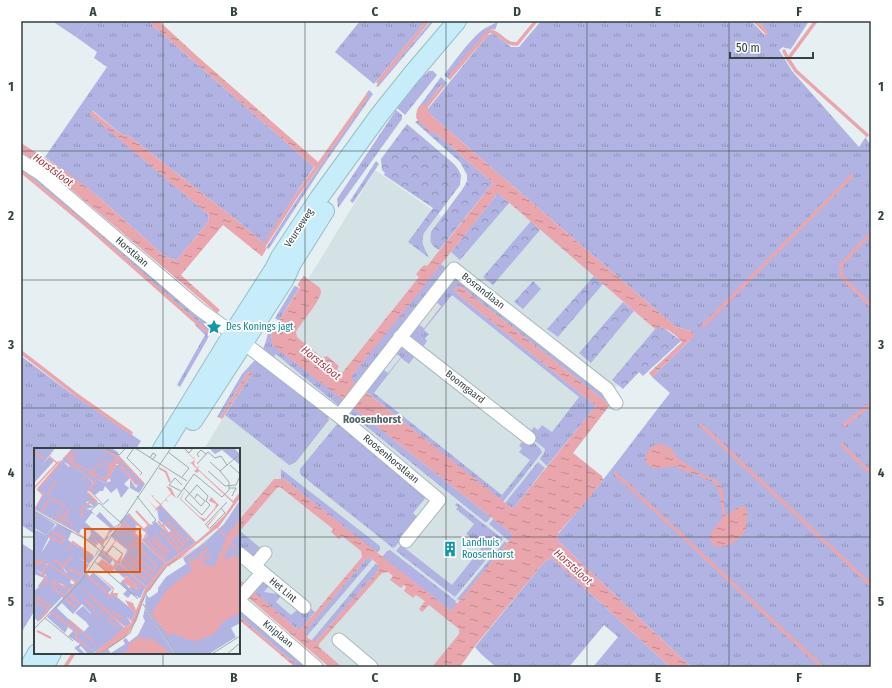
<svg xmlns="http://www.w3.org/2000/svg" width="892" height="688" font-family="'Fira Sans Condensed',sans-serif">
	<style>
		.residential { fill: #d4e2e5 }
		.grass { fill: url(#grass-tufts) }
		.forest { fill: url(#forest-crowns) }
		.garden { fill: #b1b4e3 }
		.parking { fill: #dadfdf }
		.water { fill: url(#water-ripples); fill-rule: evenodd }
		.pier { fill: #e6eff1 }
		.lines { fill: none; stroke-linecap: round; stroke-linejoin: round }
		.stream { stroke: #eaa6ad; stroke-width: 3.5 }
		.canal { stroke: #eaa6ad; stroke-width: 12 }
		.minor-casing { stroke: #a9b9bc; stroke-width: 15 }
		.secondary-casing { stroke: #96bfcb; stroke-width: 20 }
		.minor { stroke: #fff; stroke-width: 13 }
		.secondary { stroke: #c7edfa; stroke-width: 18 }
		.grid { fill: none; stroke: #354243; stroke-width: 1; stroke-opacity: 0.55 }
		.labels { text-anchor: middle; dominant-baseline: central; stroke-width: 3.5; stroke-linejoin: round; paint-order: stroke }
		.street-label { font-size: 10px; fill: #354243; stroke: #fff }
		.culture-label { font-size: 10px; fill: #0d838f; stroke: #fff; text-anchor: start }
		.water-label { font-size: 11px; font-style: italic; fill: #a73741; stroke: #fff }
		.neighbourhood-label { font-size: 11px; font-weight: bold; fill: #4d6365; stroke: #fff }
		.inset-river { fill: none; stroke: #eaa6ad; stroke-width: 2 }
		.inset-road { fill: none; stroke: #9faaab; stroke-width: 1 }
		.view { fill: #e8590c; fill-opacity: 0.15; stroke: #e8590c; stroke-width: 2 }
		.inset-edge { fill: none; stroke: #354243; stroke-width: 2 }
		.neatline { fill: none; stroke: #354243; stroke-width: 1.5 }
		.grid-label { font-size: 13px; text-anchor: middle; font-weight: bold; fill: #354243 }
	</style>
	<defs>
		<pattern id="grass-tufts" width="24" height="20" patternUnits="userSpaceOnUse"><rect width="24" height="20" fill="#b1b4e3"/><path d="M3 7l-1-3M5 7V3M7 7l1-3M15 17l-1-3M17 17v-4M19 17l1-3" fill="none" stroke="#9194ba"/></pattern>
		<pattern id="forest-crowns" width="20" height="18" patternUnits="userSpaceOnUse"><rect width="20" height="18" fill="#b1b4e3"/><path d="M2 6a3 3 0 1 1 6 0M12 15a3 3 0 1 1 6 0" fill="none" stroke="#9194ba"/></pattern>
		<pattern id="water-ripples" width="26" height="14" patternUnits="userSpaceOnUse"><rect width="26" height="14" fill="#eaa6ad"/><path d="M2 4q2-2 4 0t4 0M15 11q2-2 4 0t4 0" fill="none" stroke="#be898e"/></pattern>
	</defs>
	<rect width="100%" height="100%" fill="#e6eff1"/>
	<!-- residential -->
	<path class="residential" d="M375 170 464 232 501 187 680 341 615 388 512 521 543 550 448 667H333L239 587V449H204Z"/>
	<!-- grass -->
	<g class="grass">
		<path d="M87 21H148L314 167 293 198 264 244 244 226 129 136 122 135 93 111 90 114 208 214 209 221 177 260 167 258 94 193 45 157 107 67 94 58 97 52 76 37Z"/>
		<path d="M360 21H426L374 84 335 52Z"/>
		<path d="M431 21H434L378 87 376 86Z"/>
		<path d="M541 21H751L765 35 768 32 758 21H809L791 49 785 48 783 47 779 50 792 71 859 147 867 135 866 138 869 143 871 146V667H691L558 541V534C598 489 633 440 670 393L652 377 690 340 691 331 676 327 433 117 427 110 487 36 492 33 496 35 511 47H519Z"/>
		<path d="M498 22 495 30 493 29 488 31 449 76 451 78 450 80 444 75C454 62 468 42 481 31 486 27 492 25 498 22Z"/>
		<path d="M429 71H433L437 75 405 115 397 108 416 83Z"/>
		<path d="M441 77 447 83 444 88 441 85 421 112 418 108Z"/>
		<path d="M369 90 373 94 321 169 268 250 266 248C298 196 333 147 368 97L366 94Z"/>
		<path d="M396 110 402 115V119L338 208 337 199Z"/>
		<path d="M376 161 379 164 353 203 350 201Z"/>
		<path d="M441 264 446 268 447 273 357 385 352 381 351 376Z"/>
		<path d="M458 279 602 390 612 402 610 405 460 286 455 288 454 291 596 406 547 466 540 459 544 453 545 449 531 438 528 434 534 427 538 430 542 425 552 432 579 397 452 295 424 330 429 334 425 338 427 341 422 349C409 338 406 337 417 323L424 328 441 306 435 301 452 281Z"/>
		<path d="M295 285 299 288 279 321 275 318Z"/>
		<path d="M202 316 213 326 207 340 180 387 177 385 205 335 195 325Z"/>
		<path d="M268 333 271 334 273 345 345 400 339 406 276 354 272 360 263 351V349L266 341Z"/>
		<path d="M402 346 417 353 409 364 401 358 374 393 502 495 530 460 519 452 522 448 519 446 524 439C531 440 539 445 542 452L540 455 503 502 364 390 381 368 388 373 401 357 394 352Z"/>
		<path d="M21 356 72 394 141 441 136 449H35V534L21 525Z"/>
		<path d="M256 359 328 415 329 420 296 462 292 464 289 465 225 415 250 376 253 374 249 372 246 375 220 418 217 417 242 374Z"/>
		<path d="M351 406 491 517 487 522H485L347 411Z"/>
		<path d="M338 423 428 495 413 513 419 519 395 547 393 548 300 474V469Z"/>
		<path d="M538 462 545 468 513 509 505 503Z"/>
		<path d="M281 469 380 546V550L377 553 284 479H281Z"/>
		<path d="M457 503 503 539 455 597 396 551 401 545 452 585 482 547 466 534 474 524 456 509 458 507 455 505Z"/>
		<path d="M494 518 512 534V537L509 541 489 524Z"/>
		<path d="M240 531 263 550 255 559 239 551V532Z"/>
		<path d="M505 541 507 543 460 601 457 599Z"/>
		<path d="M21 543 35 552V610L21 633Z"/>
		<path d="M390 550 456 601 455 602 458 604 451 611 382 557 387 551Z"/>
		<path d="M370 558 372 560 306 637 304 632 365 560Z"/>
		<path d="M552 558 670 667H593L618 637 604 625 569 667H496L481 654 475 647 545 561Z"/>
		<path d="M376 563 378 565V571L316 641H311Z"/>
		<path d="M262 582H265L269 586 264 592 278 594 281 596 276 602 291 615 297 610 301 613 307 605 315 612 301 629H297L252 591Z"/>
		<path d="M239 606 250 615V619L280 644 312 667H299L239 616Z"/>
	</g>
	<!-- forest -->
	<g class="forest">
		<path d="M422 118 432 130 493 183 439 250C430 244 430 244 431 232L464 187 467 181V175L460 162 415 122Z"/>
		<path d="M407 124 454 164 458 169 461 175 460 185 424 233C422 238 422 243 424 247 425 252 428 252 428 257L408 242 433 208 384 175 385 173 382 170 381 159Z"/>
		<path d="M21 165 202 316 197 322 89 226 21 169Z"/>
		<path d="M498 193 509 203 460 260 451 252Z"/>
		<path d="M531 221 540 230 493 285 483 277Z"/>
		<path d="M594 276 603 284 558 337 547 329Z"/>
		<path d="M533 281 541 289 523 309 514 302Z"/>
		<path d="M623 302 634 311 591 363 579 353Z"/>
		<path d="M658 327 664 328 681 341 643 376 639 372 623 389 612 380 655 329Z"/>
	</g>
	<!-- garden -->
	<path class="garden" d="M52 21H87L76 37Z"/>
	<!-- parking -->
	<path class="parking" d="M435 301 441 306 424 328 417 323Z"/>
	<!-- water -->
	<g class="water">
		<path d="M148 21H159L197 56 318 162 319 167H314Z"/>
		<path d="M427 110 433 117 676 327 691 331 695 335 652 377 649 373 682 342C675 335 665 324 655 329L498 193 352 376V381L513 509 596 406 454 291 455 288 460 286 610 405 573 453 602 476 603 480 579 510 558 533V541L691 667H670L552 558 545 561 475 646 460 667H432L459 634V629L429 605 422 612 419 609 425 601 416 595 413 598 404 591 406 587 404 585 401 588 390 580 393 576 388 572 382 573 319 644V647L342 667H329L239 590V579L297 629H301L362 557 361 551 342 536 339 539 331 532 333 529 280 487 277 488 239 532V520L274 479H284L451 611 512 537V534L491 517 351 406 272 345 271 334 300 287 223 225 181 275 220 310 217 313 47 169 21 152V143L64 170 94 193 167 258 177 260 209 221 208 214 89 114 92 111 122 135 129 136 244 226 264 244 266 248 320 288C320 289 321 290 321 291 322 299 301 323 296 332L297 337 322 358 327 356 339 366 337 370 342 373 419 277 416 274 424 265 427 266 493 183 432 130 422 118ZM370 558 378 564V571L316 641C309 640 306 638 305 631L365 560Z"/>
		<path d="M249 372H254L253 374 250 376 222 419 220 418 246 375Z"/>
		<path d="M657 444C671 445 671 450 679 459 683 462 695 470 700 473 706 476 714 478 719 483 726 492 723 506 726 516 732 511 737 506 746 507 748 512 747 516 747 520 746 524 746 529 744 533 744 534 740 537 740 537 732 545 724 548 713 546L711 542 710 534 723 518 722 514 721 501 719 493 717 486 713 482 701 477 696 474H692L675 466 665 468H653L648 465 645 461 646 455 651 447Z"/>
		<path d="M239 616 299 667H295L239 620Z"/>
	</g>
	<!-- pier -->
	<path class="pier" d="M267 248 305 274 296 287 261 258Z"/>
	<g class="lines">
		<!-- stream -->
		<g class="stream">
			<path d="M755 21 767 33"/>
			<path d="M816 21 788 59 796 71 867 135"/>
			<path d="M784 51 788 59"/>
			<path d="M450 77 489 31C498 31 502 40 510 43 512 44 515 44 517 44L536 21"/>
			<path d="M378 82 428 21"/>
			<path d="M423 111 442 87"/>
			<path d="M21 171 87 226 206 331"/>
			<path d="M871 233 841 265V276L871 306"/>
			<path d="M262 249 295 198 367 96"/>
			<path d="M703 326 852 176"/>
			<path d="M21 352 78 396 131 433"/>
			<path d="M701 425 871 585"/>
			<path d="M844 425 871 404"/>
			<path d="M842 445 871 473"/>
			<path d="M616 474 822 667"/>
			<path d="M65 667 74 653"/>
		</g>
		<!-- canal -->
		<path class="canal" d="M423 111 422 116 434 127"/>
		<!-- minor casing -->
		<g class="minor-casing">
			<g id="minor">
				<path d="M21 161 41 174 199 309 231 332 244 343 339 416 439 500 406 541"/>
				<path d="M400 337 529 438"/>
				<path d="M339 416 454 269 607 389 616 403"/>
				<path d="M240 554 304 607"/>
				<path d="M254 566 265 553"/>
				<path d="M239 599 262 573"/>
				<path d="M239 601 316 667"/>
				<path d="M339 640 371 667"/>
			</g>
		</g>
		<!-- secondary casing -->
		<g class="secondary-casing">
			<g id="secondary">
				<path d="M193 421 285 279 291 265 325 211"/>
				<path d="M162 449 233 333 274 269 280 257 319 198 380 114 412 74 457 21"/>
				<path d="M29 667 37 653"/>
				<path d="M44 667 52 653"/>
			</g>
		</g>
		<!-- minor -->
		<use href="#minor" class="minor"/>
		<!-- secondary -->
		<use href="#secondary" class="secondary"/>
	</g>
	<!-- grid -->
	<path class="grid" d="M163 21V449M305 21V667M446 21V667M587 21V667M729 21V667M21 151H871M21 280H871M21 408H871M21 537H35M239 537H871M163 653V667"/>
	<!-- icons -->
	<defs>
		<g id="sight-bare" transform="scale(1.2)"><path d="M0-6L1.8-2.2L6-1.7L2.9 1.2L3.7 5.4L0 3.3L-3.7 5.4L-2.9 1.2L-6-1.7L-1.8-2.2Z" fill="#0f9aa8" stroke="#fff" stroke-width="2.5" paint-order="stroke"/></g>
		<g id="building-bare" transform="scale(1.2)"><path d="M-4-6H4V6H1V3H-1V6H-4ZM-2.5-4.3h1.7v1.8h-1.7ZM.8-4.3h1.7v1.8H.8ZM-2.5-1h1.7V.8h-1.7ZM.8-1h1.7V.8H.8Z" fill="#0f9aa8" stroke="#fff" stroke-width="2.5" paint-order="stroke"/></g>
	</defs>
	<g fill-rule="evenodd">
		<use href="#sight-bare" x="214" y="327"/>
		<use href="#building-bare" x="450" y="549"/>
	</g>
	<g class="labels">
		<!-- street labels -->
		<g class="street-label">
			<text transform="translate(299 228) rotate(-57)">Veurseweg</text>
			<text transform="translate(132 252) rotate(41)">Horstlaan</text>
			<text transform="translate(483 291) rotate(38)">Bosrandlaan</text>
			<text transform="translate(465 387) rotate(38)">Boomgaard</text>
			<text transform="translate(391 459) rotate(40)">Roosenhorstlaan</text>
			<text transform="translate(283 590) rotate(40)">Het Lint</text>
			<text transform="translate(278 634) rotate(40)">Kniplaan</text>
		</g>
		<!-- culture labels -->
		<g class="culture-label">
			<text x="226" y="327">Des Konings jagt</text>
			<text x="462" y="543">Landhuis<tspan x="462" dy="12">Roosenhorst</tspan></text>
		</g>
		<!-- water labels -->
		<g class="water-label">
			<text transform="translate(53 170) rotate(37)">Horstsloot</text>
			<text transform="translate(321 363) rotate(39)">Horstsloot</text>
			<text transform="translate(573 567) rotate(42)">Horstsloot</text>
		</g>
		<!-- neighbourhood labels -->
		<g class="neighbourhood-label">
			<text x="372" y="419">Roosenhorst</text>
		</g>
	</g>
	<!-- overview -->
	<g transform="translate(34 448)">
		<rect width="206" height="206" fill="#e6eff1"/>
		<path d="M0 0H21L8 17 15 9 20 13 0 35ZM85 9 111 36 105 45 96 40V31L102 40 104 37 83 14ZM28 12 35 19 37 17 51 26 59 35 57 40 63 31 71 35 77 33 75 30 82 17H85L96 30 90 36 95 40 87 50 83 40 77 45 71 38 69 43H66L61 47 69 56 74 51 75 52 69 57 55 42 53 44 64 55 60 59 54 53 52 55 60 59 52 61 57 62 61 67 58 65 51 74 71 92 76 80 62 68 66 64 80 79 86 75 74 87V90L81 82 85 81 83 84 90 75 89 74V76L87 78 86 73 95 65 105 77 101 78 103 80 100 86 131 116 112 139 86 115 94 102 77 88 71 93 67 102 83 115 79 119 64 107 67 104 77 112 76 115 79 118 81 115 79 112 67 103V101L68 98 65 101 68 97 60 91 64 95 61 97 54 91 57 86 56 82 47 81 45 86 0 61 10 46 3 42ZM127 57 161 95 132 115 108 92 114 87 110 83 117 76 124 84 118 77 121 73 134 85 137 83 125 72 123 61ZM0 63 21 76 12 87 0 80ZM23 76 38 83 34 92 60 109 64 102 65 103 55 116 43 108 55 117 48 127 37 121 33 125 27 116 8 104 16 91 14 88ZM7 115 13 116 10 121 14 116 37 131 36 135 40 137 35 142 28 136 17 134 22 143 31 148 52 122 55 129 59 124 78 141 73 146 80 147 101 164 98 172 93 169 97 175 93 179 74 165 92 181 61 204 41 190 44 185 18 164 11 170 29 150 28 149 2 176 4 173 0 170V143L13 132 12 127 0 121V117ZM28 155 39 166 48 156 57 165 52 174 55 178 49 185 23 160ZM85 116 111 140 106 150 97 146 94 150 89 146 93 142 86 135 89 132 95 140 98 138 104 142 100 135 105 139 93 128 90 130 80 121Z" fill="#b1b4e3" fill-rule="evenodd"/>
		<path d="M0 121 13 129 11 136 5 140 4 138 10 130 0 126ZM20 133 32 139 35 143 31 148 19 139 17 134ZM49 158 57 166 52 174 41 165ZM18 164 44 185 41 190 61 204 59 206H54L47 198 45 200 52 206H47L40 200 46 196 34 188 39 183 34 179 31 185 13 169Z" fill="#b1b4e3"/>
		<path d="M38 0H77L84 4 85 9 72 35 63 31 60 35 46 22 28 13ZM175 0H200L206 6V17L188 2 181 6ZM206 52V175L197 180 202 189 175 206H142L111 158 112 146 115 150 124 144V140L132 129 152 116 149 110 170 95 190 76ZM22 75 8 103 26 115 32 125 37 122 48 127 42 135 17 117 11 115 0 117V81L12 87ZM111 160 141 206H67L74 201 77 205 91 196 89 192 92 190 95 194 104 187 111 173 109 169Z" fill="#b1b4e3"/>
		<path d="M22 0 16 8 23 14 27 12 1 40 10 46 1 62 20 72 25 62 28 60 21 72 37 80 55 92 62 97 64 95 57 88 71 99 69 102 72 104 81 93 77 88 94 102 91 105 93 102 82 93 73 105 83 113 88 106 79 99 89 106 86 115 112 139 130 116 105 90 108 85V92L112 85 117 90 122 86 118 80 123 86 126 83 121 88 117 90 113 87 108 92 132 115 161 95 127 58 120 64 122 61 112 50 122 60 126 57 114 44 118 48 120 47 119 49 127 56 137 45 132 38 137 40 142 50 137 46 132 51 134 54 131 52 127 57 162 94 176 82 172 78 187 62 174 78 176 81 190 68 199 55 165 23 163 25 160 23 163 21 157 15 153 17 161 12 148 0 161 11 160 16 163 20 165 17 164 21 199 53 206 44V50L184 80 193 88 206 70V84L197 93 206 106 196 96 190 110 193 111 201 107 206 110V165L190 173 180 186 163 193 154 192 138 185V187H134L117 166 131 144 148 129 159 122 156 119 155 108 172 96 156 108 157 114 160 112 159 107 162 112 165 109 163 105 166 108 168 102 170 104 173 98 174 102 166 111H171L170 107 172 110 175 108V103L177 109 165 116 176 113 160 122 171 117 181 118 192 90 183 80 147 109 165 98 183 82 167 97 136 117V119L134 117 132 119 116 142 118 140 111 146 103 172 92 189 66 206H59L91 179 69 162 63 170H62L60 169 59 166 62 170 65 166 59 163 60 162 65 166 68 161 43 135 30 149 41 134 13 116 0 117V111L16 116 42 133 45 131 43 135 93 179 98 174 93 169 98 172 101 164 79 147 74 151H73L79 141 60 123 80 140 79 145H84L83 149 95 159 91 152 99 155 102 162 111 141 85 116 75 126 63 116 68 111 79 119 83 115 68 103 69 99 65 95 62 98 64 101 39 82 0 62 8 47 0 39 22 15 15 9 8 17ZM43 0 39 14 58 24 64 13V16L73 21 75 16 65 12 68 6 66 11 78 16 81 9 71 3 69 5 70 1 84 8 71 33 63 28 57 29 53 23 36 15V11L34 15 47 22 51 26 59 35 63 31 71 35 74 31 72 35 64 32 56 43 70 57 55 43 52 45 59 35 55 32 50 38 55 30 51 28 46 35 51 26 38 18 36 19 27 13 36 19 33 15 35 10 32 8 28 13 29 10 37 2V10ZM63 17 74 22 71 30 60 25ZM151 42 147 51 166 69 171 71 181 60 182 56 175 53 177 49 185 57 170 74 146 51ZM93 128 106 139 105 141 100 135 104 142 97 138 103 144 88 133ZM112 175 117 178 136 206H86L94 202V197L80 206 105 189ZM112 176 116 177 134 203 119 191 105 190Z" fill="#eaa6ad" fill-rule="evenodd"/>
		<path class="inset-river" d="M0 4 11 11M83 14 103 37M125 20 132 24 136 34M73 32 85 9 109 35M4 41 27 14M54 45 63 54M13 47 22 33M17 50 30 58 29 60M7 64 15 51M24 67 40 77M94 67 110 82 115 77 102 63M46 69 49 65 46 62 60 51M26 73 35 62M89 73 99 83M124 73 128 78 134 74 151 94 155 90M129 78 148 103M103 81 100 85 105 90M126 83 145 104M137 83 151 100M18 84 30 90M82 84 90 75M14 88 27 95 31 91M120 88 136 105M111 90 131 111M118 91 133 107M107 94 103 98 123 118 116 127M67 97 74 87M33 102 39 94 59 108M95 102 104 92M94 108 118 130M103 109 117 122M89 111 113 133M19 112 27 116 29 122M30 118 38 109M33 124 37 121 48 127M53 127 75 147M18 133 35 142M18 134 21 141 31 148M5 139 13 133 8 124 13 117M0 148 18 159M35 149 37 147 45 155M32 151 42 160M51 152 60 161M0 153 15 162M78 163 90 171M18 164 44 185 41 189M73 170 85 180M5 172 14 163M35 172 50 185M3 183 17 190M51 186 60 194M42 190 55 200"/>
		<path class="inset-road" d="M71 0 85 7 92 0M100 0 93 10 108 25 106 27M101 0 153 33M150 0 155 5 159 0M134 4 155 20 148 29M165 9 163 6 167 2 172 6M116 10 119 5 122 7 118 12M176 14 186 23M163 16 174 4 181 10 187 8 193 17M196 17 206 26M174 23 191 38 202 37 206 28M163 37 174 48 172 53 176 57 168 67 151 51ZM150 40 167 58 171 53 163 46 161 50M195 40H202L198 48M147 43 135 37 141 30 148 37M103 48 122 72 118 75M188 49 195 42V34L186 23 206 6M143 50 160 26 188 49M0 63 53 92 78 112 76 115M56 63 65 55 87 75M171 77 193 54M176 80 191 65 187 60M72 107 79 98 89 106M60 113 104 151M109 156 142 206M11 170 39 193M0 181 48 132 137 0M66 206 96 185 112 145 133 118 143 111M178 206 206 188M193 206 206 195"/>
		<path class="view" d="M51 81H106V124H51Z"/>
		<rect width="206" height="206" class="inset-edge"/>
	</g>
	<!-- border -->
	<rect width="892" height="688" fill="none" stroke="#ffffff" stroke-width="44"/>
	<!-- scale -->
	<path d="M730 52v6h83v-6" fill="none" stroke="#354243" stroke-width="2"/>
	<text x="736" y="52" font-size="12" fill="#354243" stroke="#ffffff" stroke-width="3" paint-order="stroke">50 m</text>
	<rect x="22" y="22" width="848" height="644" class="neatline"/>
	<g class="grid-label">
		<text x="93" y="16">A</text>
		<text x="234" y="16">B</text>
		<text x="375" y="16">C</text>
		<text x="517" y="16">D</text>
		<text x="658" y="16">E</text>
		<text x="799" y="16">F</text>
		<text x="11" y="91">1</text>
		<text x="881" y="91">1</text>
		<text x="11" y="220">2</text>
		<text x="881" y="220">2</text>
		<text x="11" y="349">3</text>
		<text x="881" y="349">3</text>
		<text x="11" y="477">4</text>
		<text x="881" y="477">4</text>
		<text x="11" y="606">5</text>
		<text x="881" y="606">5</text>
		<text x="93" y="682">A</text>
		<text x="234" y="682">B</text>
		<text x="375" y="682">C</text>
		<text x="517" y="682">D</text>
		<text x="658" y="682">E</text>
		<text x="799" y="682">F</text>
	</g>
</svg>
